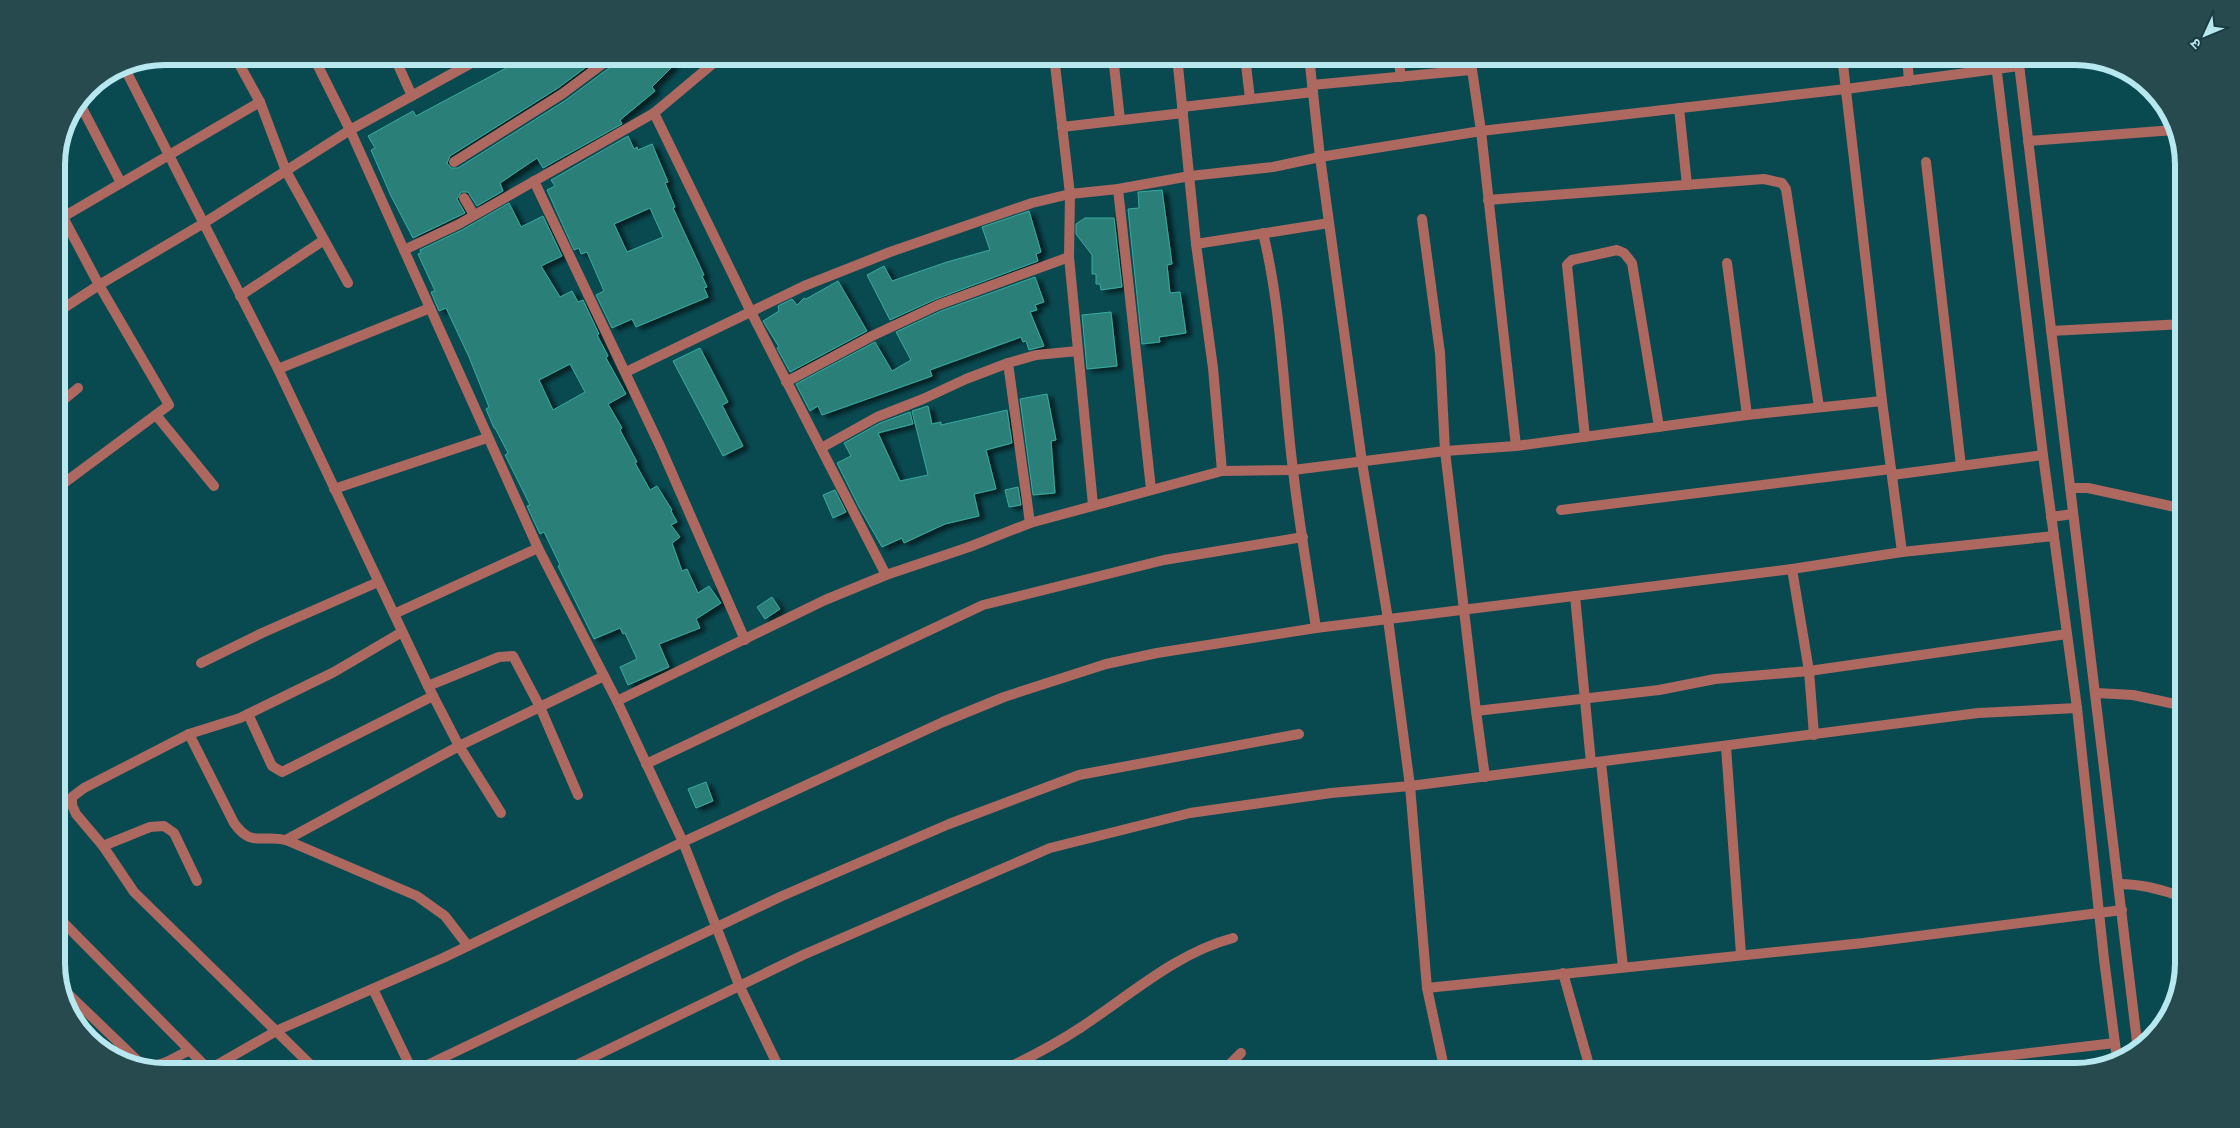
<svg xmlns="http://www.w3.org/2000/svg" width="2240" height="1128" font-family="'Open Sans','Noto Sans Devanagari',sans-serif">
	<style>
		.building { fill: #2c8079; stroke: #39aaa0; fill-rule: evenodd; filter: url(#shadow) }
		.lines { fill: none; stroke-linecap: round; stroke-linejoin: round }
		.minor { stroke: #ad6860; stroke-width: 10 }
		.tertiary { stroke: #ad6860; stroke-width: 10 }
		.rim { fill: none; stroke: #b8e8ef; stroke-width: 6 }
	</style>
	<defs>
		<filter id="shadow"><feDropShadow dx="5.5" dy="3" stdDeviation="2.5" flood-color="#0009"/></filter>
	</defs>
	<rect width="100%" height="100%" fill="#094a51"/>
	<!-- building -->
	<g class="building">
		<path d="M501 56H601L558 88 450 156 447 163 451 168H458L566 100 617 62 620 56H666L673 66 652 87 655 91 620 120 622 124 543 168 537 158 500 183 503 191 477 206 468 192H461L457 199 465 213 413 238 391 196 371 150 375 148 368 136 413 111 416 116 508 67Z"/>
		<path d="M628 136 634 149 637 147 638 150 652 144 668 182 665 183 675 207 673 208 704 275 702 276 707 287 704 288 708 297 636 327 632 319 612 328 596 295 604 291 587 252 581 254 579 248 574 250 547 190 555 186 551 180ZM650 208 663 237 627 252 614 224Z"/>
		<path d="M1162 190 1172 264 1167 265 1170 293 1180 292 1186 333 1159 337 1160 342 1142 344 1128 209 1139 208 1138 192Z"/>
		<path d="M509 203 521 227 543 216 562 256 541 266 560 297 572 291 578 302 583 300 599 334 597 335 608 356 606 358 626 394 608 404 622 428 620 430 637 462 635 463 650 490 657 486 672 510 671 511 677 522 671 525 680 537 672 543 682 571 687 569 698 593 709 586 721 603 696 619 700 628 659 644 669 667 628 685 620 667 637 659 625 633 623 634 620 628 594 639 558 566 560 565 544 532 540 534 532 517 527 506 530 505 505 455 508 453 495 428H494L486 409 489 407 469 357 446 308 439 311 431 292 435 291 418 254 421 253 420 250 462 230ZM570 364 585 392 553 410 539 380Z"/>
		<path d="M1029 211 1041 252 1036 254 1038 261 936 299 890 320 867 275 884 266 892 281 947 262 990 250 982 227Z"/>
		<path d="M1085 218H1114L1122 287 1101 290 1100 284H1096V274H1092V255L1076 234V224Z"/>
		<path d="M1035 277 1044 302 1035 305 1037 310 1030 312 1044 346 1029 350 1026 341 1023 342 1021 337 930 370 932 376 822 415 818 406 810 411 796 384 875 342 892 371 911 360 896 332 941 311Z"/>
		<path d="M838 281 867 331 790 372 777 348 779 347 763 321 779 311 778 306 792 299 797 305 804 298 806 299Z"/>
		<path d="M1111 312 1117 366 1087 369 1082 315Z"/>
		<path d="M700 348 728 402 722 405 743 446 723 456 673 361Z"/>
		<path d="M1047 394 1056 440 1051 441 1055 493 1033 495 1020 399Z"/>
		<path d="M928 406 932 424 941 422V425L1007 410 1012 443 986 450 996 489 974 494 979 516 945 524 904 543 902 538 882 547 859 507 837 463 851 456 844 443 880 423 910 412 913 424 878 433 900 481 928 475 912 411Z"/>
		<path d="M1018 487 1021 505 1009 507 1005 490Z"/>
		<path d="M835 490 846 512 833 518 823 495Z"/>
		<path d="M772 597 780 609 765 619 757 607Z"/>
		<path d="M706 782 713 801 696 808 688 789Z"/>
	</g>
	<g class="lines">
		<!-- minor -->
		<g class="minor">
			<path d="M313 56 350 130 538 548 617 701 683 842 739 985 781 1072"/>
			<path d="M394 56 412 96"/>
			<path d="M1054 56 1070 194 1069 257 1093 505"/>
			<path d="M1113 56 1120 120"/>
			<path d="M1177 56 1196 244 1213 368 1222 471"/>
			<path d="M1245 56 1250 99"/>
			<path d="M1309 56 1320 157 1362 462 1388 619 1410 786 1427 988 1445 1072"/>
			<path d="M1398 56 1401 77"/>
			<path d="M1470 56 1481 131 1516 446"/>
			<path d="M1842 56 1882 401 1902 552"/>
			<path d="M1907 56 1909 81"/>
			<path d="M238 62 260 102 286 171 348 283"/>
			<path d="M123 65 278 369 428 686 459 746 604 676"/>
			<path d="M1312 85 1471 70"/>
			<path d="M79 102 121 183"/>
			<path d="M1182 107 1313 92"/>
			<path d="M1679 108 1687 185"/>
			<path d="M654 113 751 312 886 575"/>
			<path d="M1062 127 1183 113"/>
			<path d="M2028 141 2174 130"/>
			<path d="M454 162 562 94 613 56"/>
			<path d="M1926 162 1961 466"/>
			<path d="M534 181 660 446 745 640"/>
			<path d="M1118 189 1151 489"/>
			<path d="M464 198 474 215"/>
			<path d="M1488 200 1764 179 1782 183 1786 189 1819 407"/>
			<path d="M56 204 99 285 169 405 56 489"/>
			<path d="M63 217 260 102"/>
			<path d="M1422 219 1440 353 1445 451 1476 711"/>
			<path d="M1263 233C1282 311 1283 391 1293 470 1299 523 1308 575 1316 628"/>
			<path d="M1196 244 1329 223"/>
			<path d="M404 250 459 224 654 113 722 56"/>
			<path d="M1727 263 1747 415"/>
			<path d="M240 296 324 240"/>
			<path d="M56 313 99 285 204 223 350 130 484 56"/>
			<path d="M2051 331 2184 324"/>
			<path d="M1008 363 1030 523"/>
			<path d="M278 369 430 308"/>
			<path d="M626 372 804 286 890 252 1032 203 1070 194 1118 189 1190 176 1273 167 1320 157 1481 131 1846 89 2019 66"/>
			<path d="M786 382 872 336 938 305 1069 257"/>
			<path d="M56 406 78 388"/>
			<path d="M156 415 214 486"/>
			<path d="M1585 437 1567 265 1572 260 1617 250 1624 253 1632 263 1659 427"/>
			<path d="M823 447 877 417 923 399 966 379 1008 363 1036 355 1078 351"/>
			<path d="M1892 475 2043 455"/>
			<path d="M2070 488H2088L2184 509"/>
			<path d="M334 489 487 438"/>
			<path d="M1561 510 1891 469"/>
			<path d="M2051 517 2073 514"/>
			<path d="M1792 569 1809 671 1814 735"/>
			<path d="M1575 596 1591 763"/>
			<path d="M394 614 538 548"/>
			<path d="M201 663 262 633 378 582"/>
			<path d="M428 686 499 657 513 656 540 707 578 795"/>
			<path d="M2096 693 2133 695 2184 706"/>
			<path d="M617 701 825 600 886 575 969 547 1030 523 1222 471 1293 470 1445 451 1516 446 1747 415 1882 401"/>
			<path d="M248 714 272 766 282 772 433 696"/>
			<path d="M189 734 234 823C252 848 260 834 286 840L417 896 445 916 468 946"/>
			<path d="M1726 747 1741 954"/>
			<path d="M1601 762 1623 967"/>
			<path d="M646 764 983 605 1164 560 1303 537"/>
			<path d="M1485 777 1476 711 1659 690 1715 679 1809 671 2067 634"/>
			<path d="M286 840 459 746 501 813"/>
			<path d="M103 846 150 827 164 826 174 833 197 881"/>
			<path d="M2119 884C2143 884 2162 889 2184 898"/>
			<path d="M57 916 211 1072"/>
			<path d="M1563 973 1591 1072"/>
			<path d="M1427 988 1863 943 2122 910"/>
			<path d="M63 989 139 1062C158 1071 171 1059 188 1051"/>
			<path d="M373 989 409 1064 412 1067 419 1069 782 896 949 824 1079 775 1299 734"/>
			<path d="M208 1070 278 1030 443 958 683 842 943 722 1004 697 1106 664 1157 653 1316 628 1792 569 1902 552 2054 536"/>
			<path d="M318 1072 134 892 103 846 76 814 72 805V797L84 788 189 734 240 718 334 672 402 632"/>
			<path d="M562 1072 803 955 1050 848 1190 813 1331 793 1410 786 1978 713 2077 708"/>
			<path d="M999 1072C1027 1059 1054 1045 1080 1028 1129 996 1176 953 1233 938"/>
			<path d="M1222 1072 1241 1053"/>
			<path d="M1870 1072 2115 1043"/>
		</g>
		<!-- tertiary -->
		<g class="tertiary">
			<path d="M1995 56 2043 455 2077 708 2104 959 2117 1059"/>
			<path d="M2018 56 2138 1050"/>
		</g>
	</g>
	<!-- crop -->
	<path d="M0 0H2240V1128H0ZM165 65H2075A100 100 0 0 1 2175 165V963A100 100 0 0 1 2075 1063H165A100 100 0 0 1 65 963V165A100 100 0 0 1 165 65Z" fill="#274a4f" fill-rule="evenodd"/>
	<path class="rim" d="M165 65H2075A100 100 0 0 1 2175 165V963A100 100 0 0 1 2075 1063H165A100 100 0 0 1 65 963V165A100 100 0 0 1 165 65Z"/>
	<!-- north arrow -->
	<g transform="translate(2205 35) rotate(226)" stroke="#1a3c41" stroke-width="4" paint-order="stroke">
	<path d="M0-4L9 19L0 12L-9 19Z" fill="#b8e8ef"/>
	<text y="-8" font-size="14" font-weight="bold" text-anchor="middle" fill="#b8e8ef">उ</text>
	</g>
</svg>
